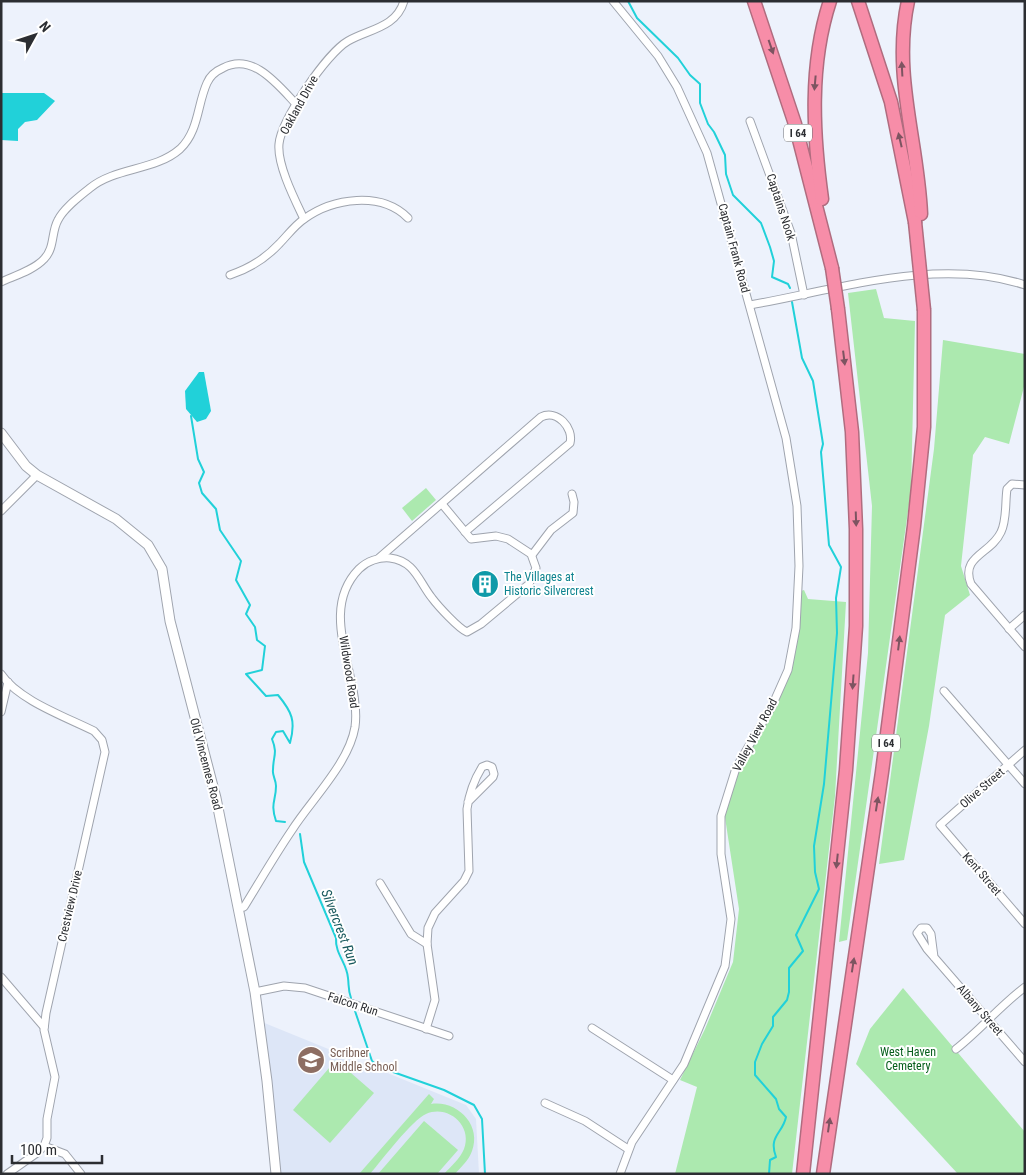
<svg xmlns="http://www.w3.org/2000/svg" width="1026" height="1175" font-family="'Roboto Condensed',sans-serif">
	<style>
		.built { fill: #dde6f7 }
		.green { fill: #ace9af }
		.water { fill: #21d1d9 }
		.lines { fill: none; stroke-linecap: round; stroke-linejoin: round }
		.stream { stroke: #21d1d9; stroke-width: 2 }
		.minor-casing { stroke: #9fa4ae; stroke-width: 9 }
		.tertiary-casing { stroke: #9fa4ae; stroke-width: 11 }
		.motorway-casing { stroke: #b06c7f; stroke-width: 15 }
		.minor { stroke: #fff; stroke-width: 7 }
		.tertiary { stroke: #fff; stroke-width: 9 }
		.motorway { stroke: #f78da8; stroke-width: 12 }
		.motorway-bridge-casing { stroke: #b06c7f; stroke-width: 15; stroke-linecap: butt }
		.motorway-bridge { stroke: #f78da8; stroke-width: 12 }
		.oneway { fill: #7d5461 }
		.labels { text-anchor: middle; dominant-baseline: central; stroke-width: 4; stroke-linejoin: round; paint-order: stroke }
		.shield { fill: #fff; stroke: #6b6d70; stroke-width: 1 }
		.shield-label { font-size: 11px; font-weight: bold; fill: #2c2e32 }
		.street-label { font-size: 12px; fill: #2c2e32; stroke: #fff }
		.culture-label { font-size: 12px; fill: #0d838f; stroke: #fff; text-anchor: start }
		.park-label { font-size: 12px; fill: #055e1b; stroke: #fff }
		.education-label { font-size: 12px; fill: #785e54; stroke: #fff; text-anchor: start }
		.water-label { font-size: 14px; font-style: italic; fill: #18595d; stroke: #fff }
	</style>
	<rect width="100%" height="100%" fill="#edf2fc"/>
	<!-- built -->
	<path class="built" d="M262 1022 466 1105 476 1119 479 1174H279Z"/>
	<!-- green -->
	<g class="green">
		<path d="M876 289 884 318 915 321 911 490 847 940 839 942 868 653 872 506 848 293Z"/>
		<path d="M943 340 1025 354V383L1009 444 985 437 973 455 961 566 970 595 945 615 929 726 904 860 879 864 934 449Z"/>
		<path d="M426 488 436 500 412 521 402 508Z"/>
		<path d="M804 590 808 599 846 602 835 796 792 1174H675L697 1087 680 1080 705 1029 733 962 739 909 724 811 738 769 784 686 801 591Z"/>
		<path d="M903 988 1025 1132V1174H958L856 1064 870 1029Z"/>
		<path d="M336 1060 374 1093 330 1143 293 1110Z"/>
		<path d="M429 1094 434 1099 431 1104C457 1100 482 1125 472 1151 469 1160 461 1167 455 1174H444C451 1166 460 1159 464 1149 473 1126 448 1104 426 1114 412 1120 382 1160 370 1174H359Z"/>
		<path d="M424 1121 458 1150 437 1174H378Z"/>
	</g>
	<!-- water -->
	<g class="water">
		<path d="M1 93H44L55 101 37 120 25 122 18 129V141L1 140Z"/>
		<path d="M199 372H204L211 411 206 419 197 422 186 409 185 391Z"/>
	</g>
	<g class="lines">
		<!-- stream -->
		<g class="stream">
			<path d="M628 1 637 18 678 58 690 75 700 84V103L708 124 714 132 725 155 726 174 733 195 761 223 770 247 774 261 772 277 788 284 790 288"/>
			<path d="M191 416 198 459 204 472 199 483 202 493 216 509 220 530 241 561 236 580 250 605 246 614 255 627 257 640 265 646 262 670 246 674 266 696 278 695C292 712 296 721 290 743L283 731 276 732 272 739C278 754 273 756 273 770 272 775 276 780 276 786 276 801 270 803 276 821L285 822"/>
			<path d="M300 834 304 862 336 938C335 954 347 963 348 978 349 986 348 990 351 998"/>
			<path d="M355 1011 372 1061 379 1067 444 1090 474 1105 482 1119 485 1174"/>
			<path d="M769 1174 770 1160 776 1157C768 1136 783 1133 786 1117L779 1109 776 1099 755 1075V1062L762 1044 773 1026V1017L787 1000 789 992V968L803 951 796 935 819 889 815 872 814 846 824 784 837 633 836 598 841 567 829 545 821 452 823 444 813 381 802 358 792 302"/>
		</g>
		<!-- minor casing -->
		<g class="minor-casing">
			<g id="minor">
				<path d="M613 1 658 56 677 87 707 153 786 438 797 506 799 566 796 628 788 670 772 706 736 768 721 816V854L731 919 725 966 684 1064 632 1142 620 1174"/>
				<path d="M750 121 791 233 804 295"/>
				<path d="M304 219C295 200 277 165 279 144 281 120 327 53 348 41 369 29 396 28 404 1"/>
				<path d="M230 275C248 269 266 258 279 244 287 236 294 226 304 219 333 198 381 191 408 218"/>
				<path d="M1 282C14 276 34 270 44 259 55 248 51 232 58 220 64 208 79 197 90 188 116 167 155 171 180 149 199 131 197 105 207 83 210 76 216 71 223 68 253 52 278 85 297 105"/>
				<path d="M750 305C836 290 939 256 1025 285"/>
				<path d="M1025 485 1012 484 1007 489C1005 502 1007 520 1001 532 991 554 960 556 971 584L1025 647"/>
				<path d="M1 511 37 475"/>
				<path d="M532 555 551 530 573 513 574 502 572 494"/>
				<path d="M379 558 541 417C557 409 574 428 570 443L465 532"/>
				<path d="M1009 629 1025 615"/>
				<path d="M1 674C18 700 66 717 94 731L102 740 105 752 46 1013 44 1030 55 1077 47 1119V1138L44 1146 37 1153 7 1174"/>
				<path d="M944 691 1025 784"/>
				<path d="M1 712 8 682"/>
				<path d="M1025 750 940 825 1025 924"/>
				<path d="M380 883 411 934 427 944"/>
				<path d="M239 908 244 907C260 881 275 855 292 830 312 799 349 763 355 727 362 677 316 613 359 569 367 561 379 557 390 558 415 561 419 582 432 598 438 606 459 629 467 632L481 624 529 584 536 568 531 554 508 539 496 536 471 539 442 504"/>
				<path d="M934 957 931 934 927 928H921L917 933 927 949 1025 1062"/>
				<path d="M1 977 44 1027"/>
				<path d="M255 992 284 986 305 988 449 1036"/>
				<path d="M592 1028 673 1080"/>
				<path d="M426 1029 435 1000 427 944 428 928 435 913 464 881 469 871 467 809C469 794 474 780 482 767L487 765 492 767 494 774 493 777 468 802"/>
				<path d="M956 1049C980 1030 1000 1006 1025 987"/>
				<path d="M545 1103 585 1121 628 1149"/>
				<path d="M44 1146 65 1154 81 1174"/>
			</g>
		</g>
		<!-- tertiary casing -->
		<g class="tertiary-casing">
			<path id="tertiary" d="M1 433 26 466 37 475 116 519 148 545 162 569 170 621 216 798 255 992 267 1081 276 1174"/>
		</g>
		<!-- motorway casing -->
		<g class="motorway-casing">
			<g id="motorway">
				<path d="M754 1 795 124 832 268"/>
				<path d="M858 1 891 102 915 222"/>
				<path d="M908 1C892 75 918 141 921 214"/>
				<path d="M822 199C813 134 809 65 830 1"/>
				<path d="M803 1174 846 770 856 626V529L852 432 838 309"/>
				<path d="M823 1174 882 772 914 526 924 427V310"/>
			</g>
		</g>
		<!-- minor -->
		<use href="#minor" class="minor"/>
		<!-- tertiary -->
		<use href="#tertiary" class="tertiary"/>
		<!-- motorway -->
		<use href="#motorway" class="motorway"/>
		<!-- motorway-bridge casing -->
		<g class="motorway-bridge-casing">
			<g id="motorway-bridge">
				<path d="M915 222 924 310"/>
				<path d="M832 268 838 309"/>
			</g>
		</g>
		<!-- motorway-bridge -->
		<use href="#motorway-bridge" class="motorway-bridge"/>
	</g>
	<!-- one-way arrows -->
	<defs><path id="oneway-solid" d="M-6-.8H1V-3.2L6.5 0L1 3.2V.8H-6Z" transform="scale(1.25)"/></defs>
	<g class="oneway">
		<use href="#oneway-solid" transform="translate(771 47) rotate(71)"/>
		<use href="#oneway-solid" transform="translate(902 69) rotate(-93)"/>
		<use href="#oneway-solid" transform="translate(815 83) rotate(95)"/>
		<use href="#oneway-solid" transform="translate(900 140) rotate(-103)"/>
		<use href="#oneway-solid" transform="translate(844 358) rotate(83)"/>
		<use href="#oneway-solid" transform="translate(856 519) rotate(88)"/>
		<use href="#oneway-solid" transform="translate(899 643) rotate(-83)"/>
		<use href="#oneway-solid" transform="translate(853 682) rotate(94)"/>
		<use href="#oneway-solid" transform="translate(877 804) rotate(-81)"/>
		<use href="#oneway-solid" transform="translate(837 861) rotate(96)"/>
		<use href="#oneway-solid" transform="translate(853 965) rotate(-81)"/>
		<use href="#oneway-solid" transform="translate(829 1125) rotate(-82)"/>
	</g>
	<!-- icons -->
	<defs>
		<g id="building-disc" transform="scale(1.4375)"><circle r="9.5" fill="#0f9aa8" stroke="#fff"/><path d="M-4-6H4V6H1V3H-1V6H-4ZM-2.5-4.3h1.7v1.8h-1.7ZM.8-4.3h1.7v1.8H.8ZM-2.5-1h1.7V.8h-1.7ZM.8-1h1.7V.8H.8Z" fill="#fff"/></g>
		<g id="school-disc" transform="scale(1.4375)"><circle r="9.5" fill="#8d6e63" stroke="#fff"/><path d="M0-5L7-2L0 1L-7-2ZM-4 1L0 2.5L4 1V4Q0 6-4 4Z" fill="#fff"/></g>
	</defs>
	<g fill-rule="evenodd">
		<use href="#building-disc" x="485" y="584"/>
		<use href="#school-disc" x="311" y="1060"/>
	</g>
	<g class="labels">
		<!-- shield labels -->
		<g class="shield">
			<rect x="784" y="124.5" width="28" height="17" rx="4"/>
			<rect x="872" y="734.5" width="28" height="17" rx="4"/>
		</g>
		<g class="shield-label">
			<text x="798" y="133">I 64</text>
			<text x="886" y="743">I 64</text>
		</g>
		<!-- street labels -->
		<g class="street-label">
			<text transform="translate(299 105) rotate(-61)">Oakland Drive</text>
			<text transform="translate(781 207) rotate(72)">Captains Nook</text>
			<text transform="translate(734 248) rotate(75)">Captain Frank Road</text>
			<text transform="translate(349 672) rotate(81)">Wildwood Road</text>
			<text transform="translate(755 735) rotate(-62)">Valley View Road</text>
			<text transform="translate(206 764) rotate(75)">Old Vincennes Road</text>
			<text transform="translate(982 788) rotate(-41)">Olive Street</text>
			<text transform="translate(982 874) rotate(49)">Kent Street</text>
			<text transform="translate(70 906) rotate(-77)">Crestview Drive</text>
			<text transform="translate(353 1004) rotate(18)">Falcon Run</text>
			<text transform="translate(980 1010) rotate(49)">Albany Street</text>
		</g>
		<!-- culture labels -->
		<g class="culture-label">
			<text x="504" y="577">The Villages at<tspan x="504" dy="14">Historic Silvercrest</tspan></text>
		</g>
		<!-- park labels -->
		<g class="park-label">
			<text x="908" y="1052">West Haven<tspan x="908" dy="14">Cemetery</tspan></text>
		</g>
		<!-- education labels -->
		<g class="education-label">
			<text x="330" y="1053">Scribner<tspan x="330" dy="14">Middle School</tspan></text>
		</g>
		<!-- water labels -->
		<g class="water-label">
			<text transform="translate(340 927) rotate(69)">Silvercrest Run</text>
		</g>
	</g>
	<!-- border -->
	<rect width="1026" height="1175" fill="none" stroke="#2c2e32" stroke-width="5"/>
	<!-- north arrow -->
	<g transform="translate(35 35) rotate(50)" stroke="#ffffff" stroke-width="4" paint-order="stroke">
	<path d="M0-4L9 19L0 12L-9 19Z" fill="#2c2e32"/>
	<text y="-8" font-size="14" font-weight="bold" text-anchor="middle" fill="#2c2e32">N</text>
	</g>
	<!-- scale -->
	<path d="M12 1155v8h90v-8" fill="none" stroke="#2c2e32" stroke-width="2.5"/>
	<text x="20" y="1155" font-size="15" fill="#2c2e32" stroke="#ffffff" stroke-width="4" paint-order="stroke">100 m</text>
</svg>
